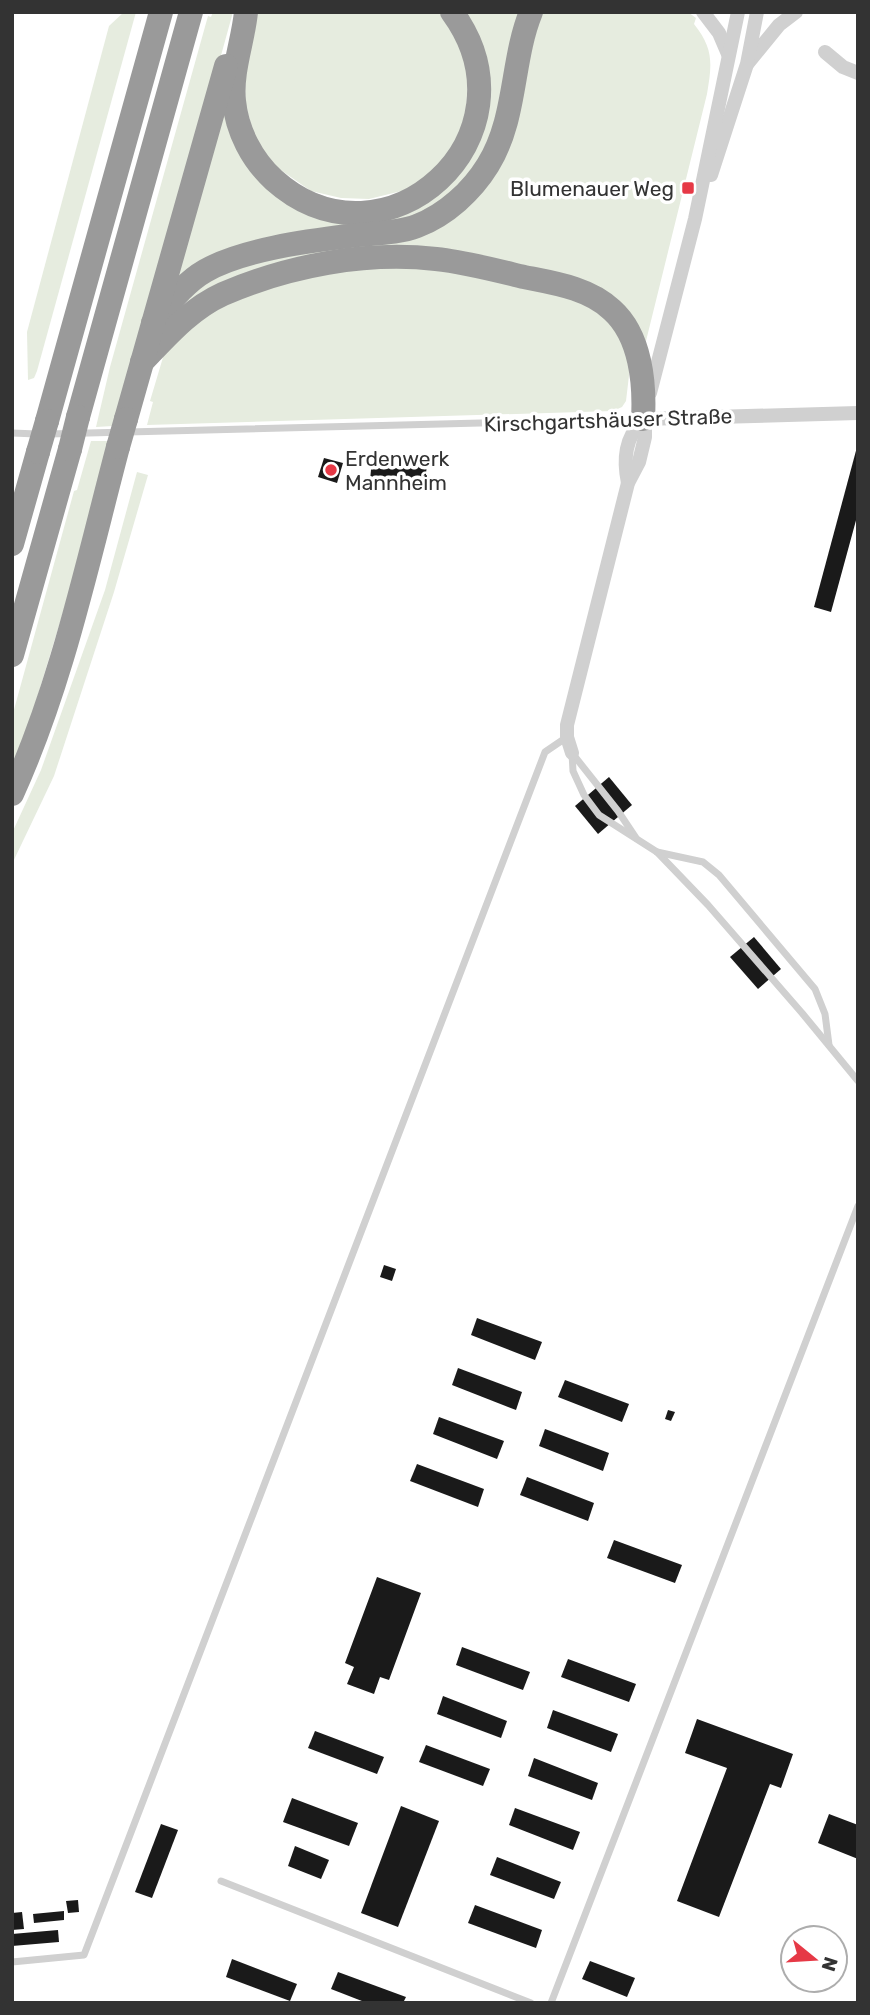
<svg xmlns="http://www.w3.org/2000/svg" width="870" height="2015" font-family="Rubik,sans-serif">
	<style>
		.green { fill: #e6ecdf }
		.building { fill: #1a1a1a }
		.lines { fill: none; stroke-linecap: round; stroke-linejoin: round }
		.lane { stroke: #d0d0d0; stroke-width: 7 }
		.street { stroke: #d0d0d0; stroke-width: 14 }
		.highway { stroke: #9a9a9a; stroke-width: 24 }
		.highway-bridge { stroke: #9a9a9a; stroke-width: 24 }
		.poi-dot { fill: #e63946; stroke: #fff; stroke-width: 2.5 }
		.labels { text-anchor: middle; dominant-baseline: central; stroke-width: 7; stroke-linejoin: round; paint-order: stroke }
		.poi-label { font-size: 21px; fill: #333; stroke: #fff; text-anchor: end }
		.street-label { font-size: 21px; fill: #333; stroke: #fff }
	</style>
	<rect width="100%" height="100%" fill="#fff"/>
	<!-- green -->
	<g class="green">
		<path d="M124 12H136L37 371 34 378 28 380 27 332 109 26Z"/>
		<path d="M213 12H233L126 400 113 426 96 427 110 367 208 16 211 17Z"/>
		<path d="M257 12H444L469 53 465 135 422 186 369 199 341 198 311 191 259 155 245 102 246 70Z"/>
		<path d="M462 12H521C507 73 502 145 455 191 440 206 419 214 400 223L175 279 226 99 256 173 386 217 481 130Z"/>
		<path d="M541 12H688L696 18 694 24C714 49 712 64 707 94L646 341 623 313 427 252 186 302 188 296 229 268 447 220 524 81Z"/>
		<path d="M416 264 574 296 617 327 630 367 626 401 622 407 613 411 147 425 153 402 150 401 164 354 213 305 329 270Z"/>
		<path d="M91 441H108L107 468 12 780V717L74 491 77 490Z"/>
		<path d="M137 472 148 475 114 592 54 776 12 864V833L41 770 105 590Z"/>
	</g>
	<!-- building -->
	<g class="building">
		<path d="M857 447 858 513 831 612 814 607Z"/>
		<path d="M324 458 343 463 337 483 318 477Z"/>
		<path d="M372 458 427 463 425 486 370 481Z"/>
		<path d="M609 777 632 805 598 834 575 806Z"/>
		<path d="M754 937 781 969 758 989 730 957Z"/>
		<path d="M384 1265 396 1269 392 1281 380 1277Z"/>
		<path d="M477 1318 542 1342 535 1360 471 1335Z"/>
		<path d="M458 1368 522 1392 516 1410 452 1385Z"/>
		<path d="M565 1380 629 1404 622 1422 558 1397Z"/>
		<path d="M668 1410 675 1412 671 1421 665 1419Z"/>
		<path d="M439 1417 504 1441 497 1459 433 1434Z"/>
		<path d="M545 1429 609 1453 603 1471 539 1446Z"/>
		<path d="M417 1464 484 1489 478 1507 410 1481Z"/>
		<path d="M527 1477 594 1503 588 1521 520 1495Z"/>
		<path d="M614 1540 682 1565 675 1583 607 1558Z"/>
		<path d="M377 1577 421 1593 389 1680 380 1677 374 1694 347 1684 354 1667 345 1663Z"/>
		<path d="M462 1647 530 1672 523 1690 456 1665Z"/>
		<path d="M568 1659 636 1684 629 1702 561 1677Z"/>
		<path d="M443 1696 507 1721 501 1738 437 1714Z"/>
		<path d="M553 1710 618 1734 611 1752 547 1728Z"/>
		<path d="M697 1719 793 1754 781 1788 770 1784 719 1917 677 1901 727 1768 685 1753Z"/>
		<path d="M315 1731 384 1757 377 1774 308 1748Z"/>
		<path d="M426 1745 490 1769 483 1786 419 1762Z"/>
		<path d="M534 1758 598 1783 592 1800 528 1776Z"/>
		<path d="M292 1798 358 1823 349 1846 283 1822Z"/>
		<path d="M401 1806 439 1821 398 1927 361 1913Z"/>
		<path d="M515 1808 580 1832 573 1850 509 1825Z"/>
		<path d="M829 1814 858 1825V1859L818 1843Z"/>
		<path d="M161 1824 178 1830 152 1898 135 1892Z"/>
		<path d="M295 1846 329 1860 321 1879 288 1866Z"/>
		<path d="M497 1857 561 1882 554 1899 490 1875Z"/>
		<path d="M78 1900 79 1912 68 1913 66 1901Z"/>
		<path d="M475 1905 542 1930 536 1948 468 1923Z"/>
		<path d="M64 1911V1920L34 1923 33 1914Z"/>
		<path d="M22 1912 24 1929 12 1930V1913Z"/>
		<path d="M58 1930 59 1942 12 1946V1934Z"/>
		<path d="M232 1959 297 1984 290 2001 226 1977Z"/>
		<path d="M590 1961 635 1978 627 1997 582 1979Z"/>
		<path d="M338 1972 406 1997 403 2003H367L331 1989Z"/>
	</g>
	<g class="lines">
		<!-- lane -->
		<g class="lane">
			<path d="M12 433 37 434"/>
			<path d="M49 434 639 419"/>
			<path d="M572 753 573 771 584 795 599 815 657 852 708 905 802 1013 858 1081"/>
			<path d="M572 753 618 811 636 838"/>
			<path d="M657 852 703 862 719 875 815 989 825 1014 829 1045"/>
			<path d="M221 1881 531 2003"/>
			<path d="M12 1962 84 1955 545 752 567 737"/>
			<path d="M551 2003 858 1206"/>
		</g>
		<!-- street -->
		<g class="street">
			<path d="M703 12 719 33 728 54"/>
			<path d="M825 52 843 67 858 73"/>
			<path d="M748 63 779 25 796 12"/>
			<path d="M711 175 747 64 757 12"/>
			<path d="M650 393 695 219 738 12"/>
			<path d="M643 419 858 413"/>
			<path d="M628 483C623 459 625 438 643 419"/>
			<path d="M572 753 567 737V725L628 483 639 462 645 437V413"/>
		</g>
		<!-- highway -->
		<g class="highway">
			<path d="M246 12C243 42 231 71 234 101 237 131 252 160 274 180 385 279 543 136 452 12"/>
			<path d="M153 323C169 304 184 283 205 271 241 250 307 241 349 236 371 233 396 234 417 226 446 215 472 191 488 165 517 118 511 61 531 12"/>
			<path d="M142 362C167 336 190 309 223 294 288 266 365 251 436 259 465 262 495 270 524 277 554 283 589 288 612 310 641 336 645 384 643 419"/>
			<path d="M78 417 191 12"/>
			<path d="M126 419 226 66"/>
			<path d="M47 421 161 12"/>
			<path d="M12 544 38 452"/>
			<path d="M12 655 70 449"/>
			<path d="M12 794C62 684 87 564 118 447"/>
		</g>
		<!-- highway-bridge -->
		<g class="highway-bridge">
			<path d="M118 447 126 419"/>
			<path d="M70 449 78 417"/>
			<path d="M38 452 47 421"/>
		</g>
	</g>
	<!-- markers -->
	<g class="poi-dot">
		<rect x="681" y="181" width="14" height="14" rx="3.5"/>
		<circle cx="331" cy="470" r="7"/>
	</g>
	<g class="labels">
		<!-- poi labels -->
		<g class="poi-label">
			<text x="674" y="188">Blumenauer Weg</text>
			<text x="345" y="458" text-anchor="start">Erdenwerk<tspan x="345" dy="24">Mannheim</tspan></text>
		</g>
		<!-- street labels -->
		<g class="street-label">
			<text transform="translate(608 420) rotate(-2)">Kirschgartshäuser Straße</text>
		</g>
	</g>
	<!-- border -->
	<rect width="870" height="2015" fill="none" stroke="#333333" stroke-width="28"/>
	<!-- north arrow -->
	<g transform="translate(814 1959) rotate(108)"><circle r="33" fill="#ffffff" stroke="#adadad" stroke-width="2"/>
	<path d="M0-5L12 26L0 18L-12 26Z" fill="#e63946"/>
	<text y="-10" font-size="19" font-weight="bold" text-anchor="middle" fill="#333333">N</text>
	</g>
</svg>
